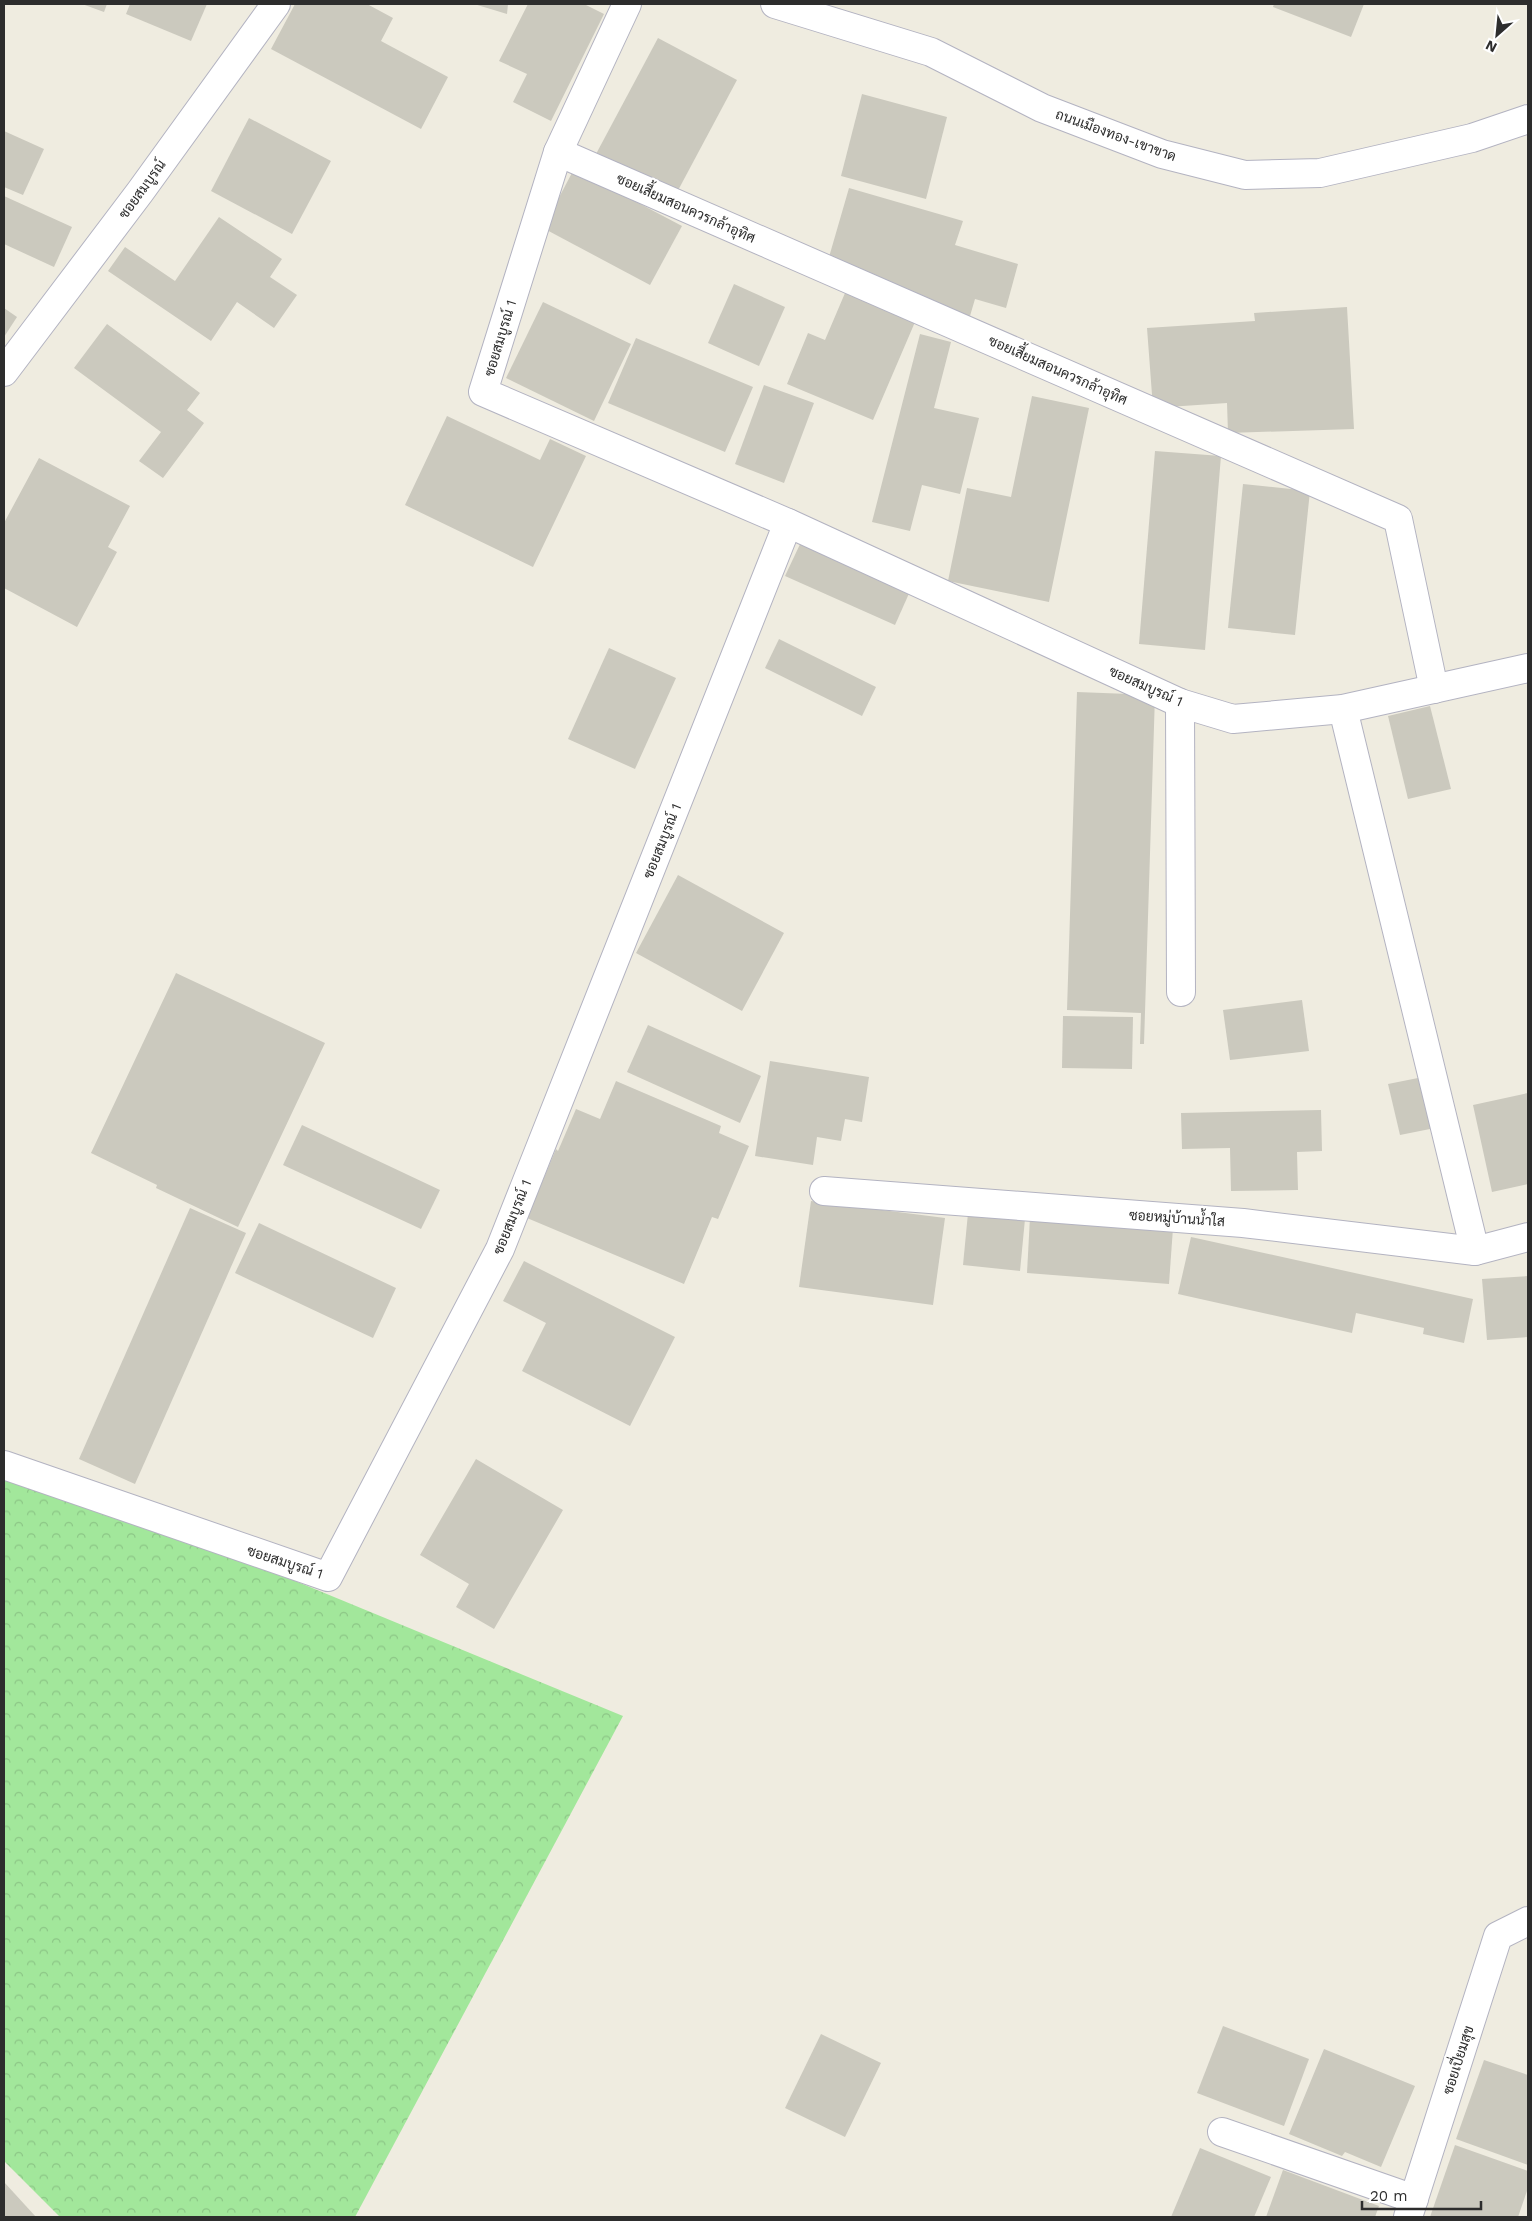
<svg xmlns="http://www.w3.org/2000/svg" width="1532" height="2221" font-family="'Work Sans',Sarabun,sans-serif">
	<style>
		.forest { fill: url(#forest-crowns) }
		.building { fill: #cbc9be }
		.lines { fill: none; stroke-linecap: round; stroke-linejoin: round }
		.street-casing { stroke: #b3b3c1; stroke-width: 30 }
		.secondary-casing { stroke: #b3b3c1; stroke-width: 30 }
		.street { stroke: #fff; stroke-width: 28 }
		.secondary { stroke: #fff; stroke-width: 28 }
		.labels { text-anchor: middle; dominant-baseline: central; stroke-width: 4.5; stroke-linejoin: round; paint-order: stroke }
		.street-label { font-size: 14px; fill: #2d2d2d; stroke: #fff }
	</style>
	<defs>
		<pattern id="forest-crowns" width="20" height="18" patternUnits="userSpaceOnUse" patternTransform="scale(1.25)"><rect width="20" height="18" fill="#a2e79b"/><path d="M2 6a3 3 0 1 1 6 0M12 15a3 3 0 1 1 6 0" fill="none" stroke="#8cc686"/></pattern>
	</defs>
	<rect width="100%" height="100%" fill="#efece0"/>
	<!-- forest -->
	<path class="forest" d="M4 1461 623 1716 355 2217H60L4 2161Z"/>
	<!-- building -->
	<g class="building">
		<path d="M82 4H107L104 12Z"/>
		<path d="M130 4H207L191 41 126 14Z"/>
		<path d="M295 4H367L393 18 381 41 448 77 421 129 271 49Z"/>
		<path d="M474 4H508L507 14Z"/>
		<path d="M528 4H584L604 14 551 121 513 102 527 74 499 61Z"/>
		<path d="M1274 4H1364L1351 37 1273 7Z"/>
		<path d="M658 38 737 80 675 196 596 154Z"/>
		<path d="M862 94 947 117 926 199 841 176Z"/>
		<path d="M249 118 331 161 292 234 211 191Z"/>
		<path d="M4 131 44 149 23 195 4 187Z"/>
		<path d="M574 169 682 226 650 285 543 228Z"/>
		<path d="M849 188 963 221 955 245 1018 264 1006 308 975 299 970 316 905 297 908 289 827 264Z"/>
		<path d="M4 196 72 227 54 267 4 244Z"/>
		<path d="M219 217 282 259 270 277 297 295 274 328 237 302 211 341 108 271 125 247 175 281Z"/>
		<path d="M734 284 785 307 759 366 708 343Z"/>
		<path d="M848 286 918 315 873 420 787 384 808 333 825 340Z"/>
		<path d="M543 302 631 344 594 421 506 378Z"/>
		<path d="M1347 307 1354 429 1228 433 1227 403 1153 408 1147 328 1255 321 1254 313Z"/>
		<path d="M4 308 17 317 4 337Z"/>
		<path d="M107 324 200 393 187 410 204 423 163 478 139 461 161 432 74 368Z"/>
		<path d="M920 334 951 342 934 408 979 418 960 494 922 485 910 531 872 522Z"/>
		<path d="M636 338 753 387 725 452 608 403Z"/>
		<path d="M764 385 814 403 784 483 735 464Z"/>
		<path d="M1032 396 1089 408 1049 602 948 581 967 488 1011 497Z"/>
		<path d="M447 416 540 460 550 439 586 456 533 567 405 505Z"/>
		<path d="M1155 451 1221 456 1205 650 1139 644Z"/>
		<path d="M39 458 130 506 108 547 117 552 77 627 4 588V523Z"/>
		<path d="M1243 484 1310 491 1295 635 1228 628Z"/>
		<path d="M802 540 911 589 895 625 785 576Z"/>
		<path d="M779 639 876 687 862 716 765 668Z"/>
		<path d="M609 648 676 678 635 769 568 739Z"/>
		<path d="M1077 692 1155 695 1144 1044H1140L1141 1013 1067 1010Z"/>
		<path d="M1430 706 1451 789 1408 799 1388 716Z"/>
		<path d="M678 875 784 933 742 1011 636 953Z"/>
		<path d="M176 973 325 1043 238 1227 156 1188 157 1185 91 1153Z"/>
		<path d="M1302 1000 1309 1051 1230 1060 1223 1010Z"/>
		<path d="M1063 1016 1133 1017 1132 1069 1062 1068Z"/>
		<path d="M648 1025 761 1076 740 1123 627 1072Z"/>
		<path d="M770 1061 869 1077 862 1122 845 1119 841 1141 817 1137 813 1165 755 1156Z"/>
		<path d="M1423 1077 1435 1128 1400 1135 1388 1084Z"/>
		<path d="M616 1081 721 1126 719 1133 749 1146 718 1219 712 1217 684 1284 527 1218 556 1149 558 1151 576 1109 600 1119Z"/>
		<path d="M1528 1093V1184L1492 1192 1473 1105Z"/>
		<path d="M1321 1110 1322 1151 1297 1152 1298 1190 1231 1191 1230 1148 1182 1149 1181 1113Z"/>
		<path d="M302 1125 440 1190 421 1229 283 1165Z"/>
		<path d="M811 1201 945 1218 933 1305 799 1287Z"/>
		<path d="M190 1208 246 1233 135 1484 79 1459Z"/>
		<path d="M968 1213 1025 1219 1020 1271 963 1265Z"/>
		<path d="M1030 1217 1173 1228 1169 1284 1027 1273Z"/>
		<path d="M259 1223 396 1288 373 1338 235 1273Z"/>
		<path d="M1191 1237 1473 1299 1464 1343 1423 1334 1424 1328 1356 1313 1352 1333 1178 1294Z"/>
		<path d="M524 1261 675 1337 630 1426 522 1371 546 1323 503 1301Z"/>
		<path d="M1528 1276V1337L1487 1340 1482 1279Z"/>
		<path d="M476 1459 563 1510 494 1629 456 1607 469 1584 420 1555Z"/>
		<path d="M1223 2026 1309 2059 1284 2126 1197 2093Z"/>
		<path d="M821 2034 881 2063 845 2137 785 2108Z"/>
		<path d="M1324 2049 1415 2086 1381 2167 1345 2152 1342 2156 1289 2134Z"/>
		<path d="M1484 2060 1528 2075V2165L1456 2139Z"/>
		<path d="M1455 2145 1528 2171V2188L1518 2217H1430Z"/>
		<path d="M1200 2148 1271 2177 1254 2217H1171Z"/>
		<path d="M1283 2170 1379 2206 1375 2217H1266Z"/>
		<path d="M4 2182 36 2217H4Z"/>
	</g>
	<g class="lines">
		<!-- street casing -->
		<g class="street-casing">
			<g id="street">
				<path d="M558 152 1398 519 1434 689"/>
				<path d="M4 372 140 192 276 4"/>
				<path d="M788 523 1180 703 1233 719 1343 709 1528 668"/>
				<path d="M1180 703 1181 992"/>
				<path d="M1343 709 1475 1251"/>
				<path d="M824 1191 1243 1223 1475 1251 1528 1237"/>
				<path d="M4 1465 328 1577 500 1249 788 523 483 392 558 152 627 4"/>
				<path d="M1222 2132 1414 2199"/>
				<path d="M1408 2217 1498 1936 1528 1921"/>
			</g>
		</g>
		<!-- secondary casing -->
		<g class="secondary-casing">
			<path id="secondary" d="M775 4 931 52 1042 108 1162 154 1245 175 1320 173 1472 138 1528 119"/>
		</g>
		<!-- street -->
		<use href="#street" class="street"/>
		<!-- secondary -->
		<use href="#secondary" class="secondary"/>
	</g>
	<g class="labels">
		<!-- street labels -->
		<g class="street-label">
			<text transform="translate(1116 135) rotate(20)">ถนนเมืองทอง-เขาขาด</text>
			<text transform="translate(142 189) rotate(-54)">ซอยสมบูรณ์</text>
			<text transform="translate(686 208) rotate(24)">ซอยเสี้ยมสอนควรกล้าอุทิศ</text>
			<text transform="translate(500 338) rotate(-73)">ซอยสมบูรณ์ 1</text>
			<text transform="translate(1058 370) rotate(24)">ซอยเสี้ยมสอนควรกล้าอุทิศ</text>
			<text transform="translate(1146 686) rotate(24)">ซอยสมบูรณ์ 1</text>
			<text transform="translate(662 841) rotate(-68)">ซอยสมบูรณ์ 1</text>
			<text transform="translate(512 1217) rotate(-68)">ซอยสมบูรณ์ 1</text>
			<text transform="translate(1177 1218) rotate(4)">ซอยหมู่บ้านน้ำใส</text>
			<text transform="translate(285 1562) rotate(18)">ซอยสมบูรณ์ 1</text>
			<text transform="translate(1458 2060) rotate(-72)">ซอยเปี่ยมสุข</text>
		</g>
	</g>
	<!-- border -->
	<rect width="1532" height="2221" fill="none" stroke="#2d2d2d" stroke-width="10"/>
	<!-- north arrow -->
	<g transform="translate(1497 35) rotate(207)" stroke="#ffffff" stroke-width="4" paint-order="stroke">
	<path d="M0-4L9 19L0 12L-9 19Z" fill="#2d2d2d"/>
	<text y="-8" font-size="14" font-weight="bold" text-anchor="middle" fill="#2d2d2d">N</text>
	</g>
	<!-- scale -->
	<path d="M1362 2201v8h119v-8" fill="none" stroke="#2d2d2d" stroke-width="2.5"/>
	<text x="1370" y="2201" font-size="15" fill="#2d2d2d" stroke="#ffffff" stroke-width="4" paint-order="stroke">20 m</text>
</svg>
